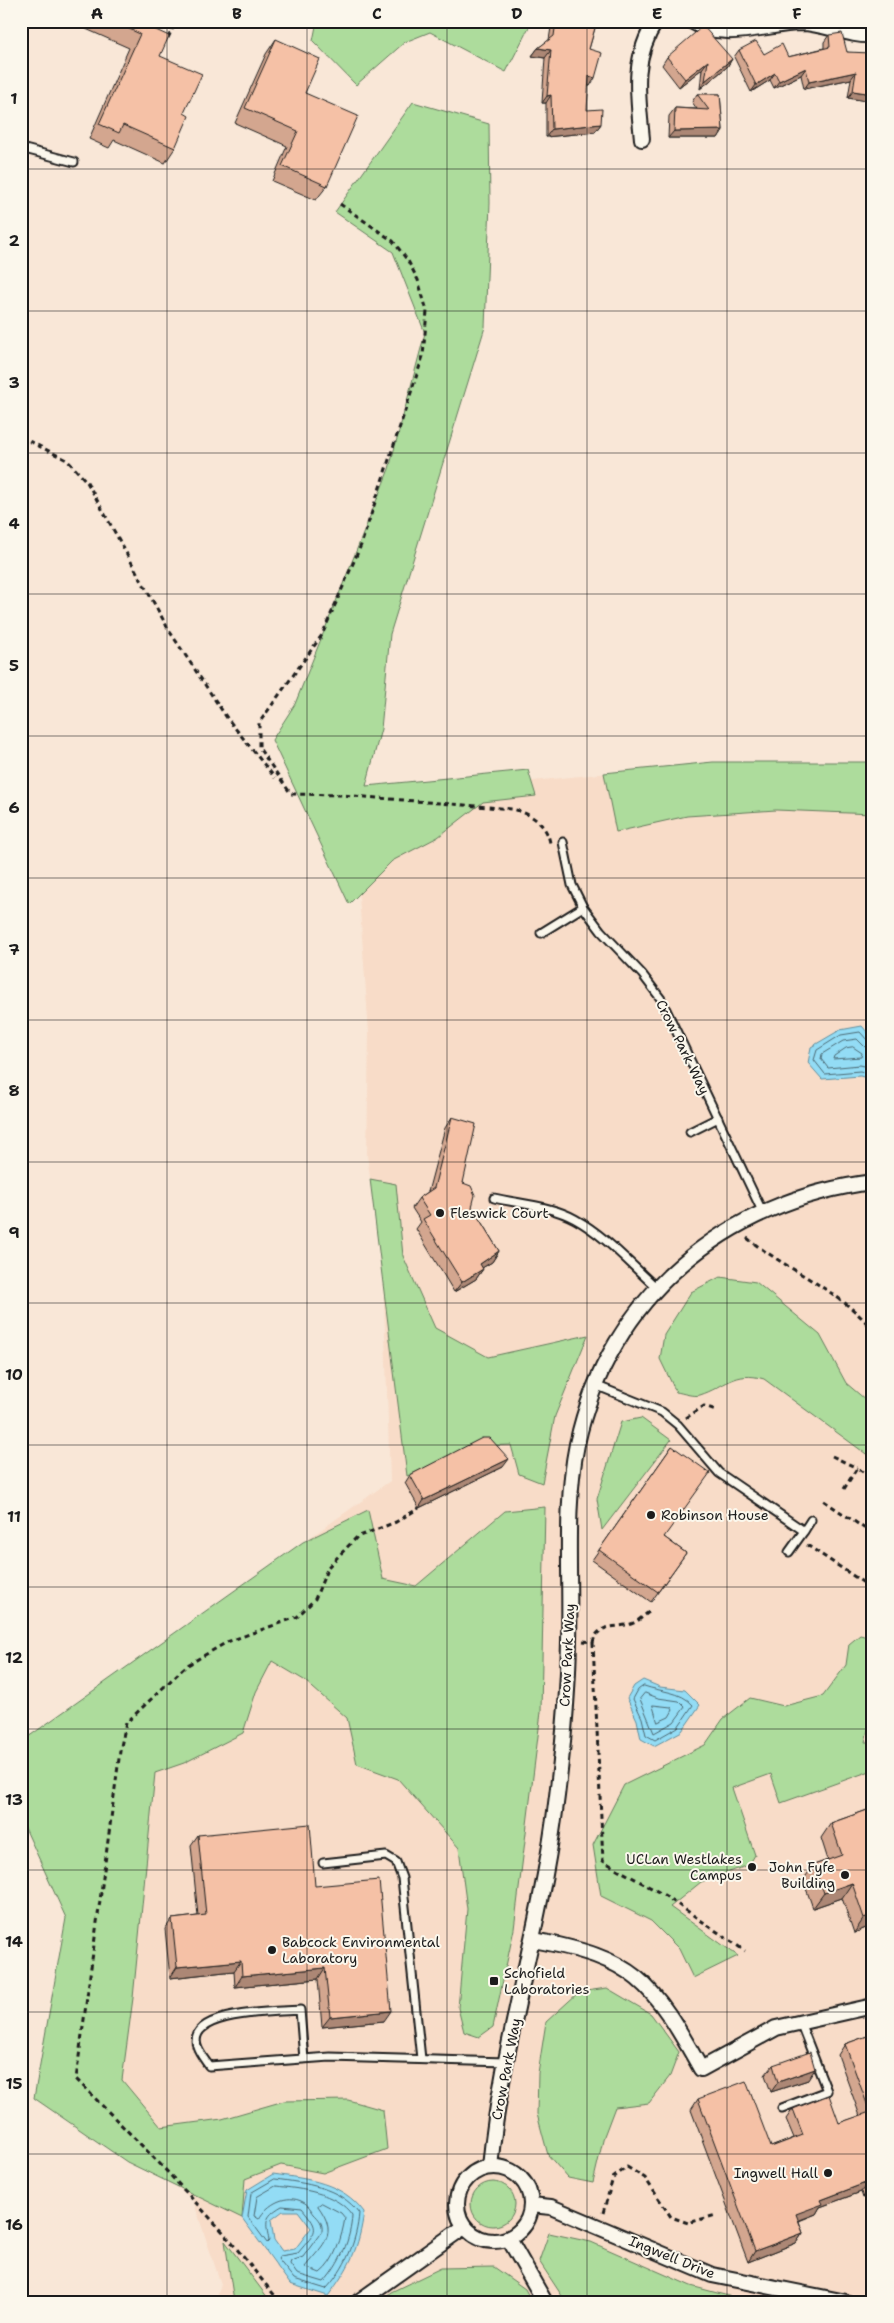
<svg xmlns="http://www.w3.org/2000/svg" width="894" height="2323" font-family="'Shantell Sans',sans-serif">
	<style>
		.built { fill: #f8dcc8 }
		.green { fill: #addc9c; stroke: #647c5c }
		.water { fill: #93dcf5; stroke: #638f9e; fill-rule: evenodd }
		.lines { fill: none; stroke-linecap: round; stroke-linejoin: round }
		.shore { stroke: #4c6973; stroke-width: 1 }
		.service-casing { stroke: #1c1c1c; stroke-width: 11 }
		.minor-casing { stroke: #1c1c1c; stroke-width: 18 }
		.path { stroke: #1c1c1c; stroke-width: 3; stroke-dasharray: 5 4; stroke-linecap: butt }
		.service { stroke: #fbf7ec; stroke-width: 7 }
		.minor { stroke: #fbf7ec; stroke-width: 14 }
		.wall { fill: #d3a68f; stroke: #1c1c1c }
		.shaded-wall { fill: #ac8774; stroke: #1c1c1c }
		.building { fill: #f5c1a6; stroke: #1c1c1c }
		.grid { fill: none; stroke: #1c1c1c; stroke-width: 1; stroke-opacity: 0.55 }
		.poi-dot { fill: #1c1c1c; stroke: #fbf7ec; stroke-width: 2 }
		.labels { text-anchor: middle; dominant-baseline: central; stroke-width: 4; stroke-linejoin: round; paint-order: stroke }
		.street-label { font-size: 14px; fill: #1c1c1c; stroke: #fbf7ec }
		.poi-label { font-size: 14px; fill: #1c1c1c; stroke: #fbf7ec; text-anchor: start }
		.neatline { fill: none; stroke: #1c1c1c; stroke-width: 2 }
		.grid-label { font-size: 16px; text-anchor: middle; font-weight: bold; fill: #1c1c1c }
	</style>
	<rect width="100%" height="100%" fill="#f9e7d7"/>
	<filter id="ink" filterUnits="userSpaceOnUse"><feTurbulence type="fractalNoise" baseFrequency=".02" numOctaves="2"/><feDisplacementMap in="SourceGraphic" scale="10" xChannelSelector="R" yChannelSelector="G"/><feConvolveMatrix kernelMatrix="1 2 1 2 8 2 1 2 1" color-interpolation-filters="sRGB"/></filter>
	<g filter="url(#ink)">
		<!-- built -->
		<path class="built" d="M713 762H873V2302H216L221 2284 193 2200 47 2078 66 1918 21 1819V1742L390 1481 383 1273 367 1155 369 1033 352 800Z"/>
		<!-- green -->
		<g class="green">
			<path d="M317 21H532L506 72 430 32 405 42 356 85 313 41Z"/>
			<path d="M413 102 489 124 490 203 485 327 390 634 381 729 366 786 528 770 536 796 483 802 438 837 392 861 349 904 272 740 295 704 389 469 425 333 393 252 335 212Z"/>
			<path d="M713 762H873V814L776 810 687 816 616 832 604 773Z"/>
			<path d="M370 1179 396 1184 403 1256 435 1328 488 1357 588 1335 555 1416 542 1483 519 1474 511 1445 476 1446 407 1476Z"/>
			<path d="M720 1277 756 1282 820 1335 846 1383 873 1406V1459L764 1379C735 1370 725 1387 700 1395 693 1397 683 1393 676 1392L660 1359 664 1335 691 1292Z"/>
			<path d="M641 1418 671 1440 602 1530 597 1499 621 1422Z"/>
			<path d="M545 1507 541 1712 514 1929 493 2027 479 2037 464 2032 458 2008 467 1909 459 1848 398 1779 357 1764 347 1718 304 1680 272 1661 256 1692 243 1733 184 1763 155 1773 133 1998 122 2080 161 2127 222 2119 284 2101 348 2100 383 2110 387 2149 323 2173 281 2165 245 2179 242 2218 127 2162 34 2098 66 1918 21 1819V1742L303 1542 368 1510 383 1579 416 1586 505 1511Z"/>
			<path d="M860 1635 872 1638 873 1709 865 1742H873V1770L781 1803 771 1774 732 1788 755 1855 749 1865 701 1882 670 1907 738 1956 693 1978 679 1949 651 1921 601 1896 593 1845 624 1785 705 1745 723 1719 750 1698 784 1706 823 1696 846 1665 849 1644Z"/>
			<path d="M607 1988 651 2014 679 2052 670 2076 649 2103 615 2107 604 2136 593 2183 568 2178 548 2155 537 2114 538 2073 546 2022 579 1992Z"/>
			<circle cx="493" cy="2204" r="22"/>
			<path d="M549 2233 591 2242 691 2286 751 2302H566L539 2261Z"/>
			<path d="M225 2241 271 2302H234Z"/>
			<path d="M494 2267 525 2289 532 2302H379L391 2292 441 2268Z"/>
		</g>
		<!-- water -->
		<g class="water">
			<path d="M862 1026 873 1039V1080L860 1076 822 1079 808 1063 811 1047 840 1030Z"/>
			<path d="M643 1680 660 1687 685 1690 700 1705 682 1731 654 1746 641 1739 637 1720 627 1698 634 1686Z"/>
			<path d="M273 2174C308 2179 342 2182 364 2212 359 2248 350 2267 328 2296L290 2284 242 2218 247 2190ZM283 2211H298L311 2228 295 2249 282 2251 274 2240 271 2220Z"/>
		</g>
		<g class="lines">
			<!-- shore -->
			<g class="shore">
				<path d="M873 1042 868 1041 860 1032 841 1035 817 1050 814 1060 825 1074 860 1071 873 1075"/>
				<path d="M853 1047 862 1053 861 1057 833 1059 834 1056 846 1048Z"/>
				<path d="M873 1048 865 1047 857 1039 843 1041 822 1054 821 1059 828 1068 860 1065 873 1068"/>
				<path d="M644 1686C661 1692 681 1691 693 1705L678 1727 655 1740 646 1735 642 1718 633 1699 638 1690Z"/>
				<path d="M645 1693 658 1698 679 1701 685 1707 674 1722 654 1733 640 1699Z"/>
				<path d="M653 1705 671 1707 673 1710 669 1717 658 1722Z"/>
				<path d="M275 2179C305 2183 340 2187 359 2213 357 2241 345 2269 326 2289L294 2279 278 2259 280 2256 298 2253C317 2230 321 2231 302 2208L282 2206C263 2217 266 2222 269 2241L267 2243 248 2217 251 2193Z"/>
				<path d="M276 2186C301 2189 336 2192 352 2215 351 2239 340 2264 324 2282L297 2274 290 2264 291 2261 303 2257 322 2231C323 2223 319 2219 314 2214 311 2210 308 2204 303 2202 287 2193 267 2204 259 2219L254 2216 257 2197Z"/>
				<path d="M322 2203 341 2213 345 2218C342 2236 335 2262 320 2273L305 2267C324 2243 339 2235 318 2206Z"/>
			</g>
			<!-- service casing -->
			<g class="service-casing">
				<g id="service">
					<path d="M21 148 74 162"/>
					<path d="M563 842 572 885 583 907 601 931 642 974 661 999 762 1211"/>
					<path d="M541 933 583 907"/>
					<path d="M690 1132 718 1118"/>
					<path d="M494 1198C520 1204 552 1206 575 1219 606 1236 631 1265 657 1288"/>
					<path d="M595 1385 662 1412 678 1425 719 1473 804 1531 811 1520"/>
					<path d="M789 1552 804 1531"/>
					<path d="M323 1863 386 1856 396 1862 402 1878 421 2059"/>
					<path d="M304 2059 300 2010C280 2012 186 2010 197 2046 199 2053 205 2060 209 2066L330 2057 506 2062"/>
					<path d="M782 2108 827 2091 800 2022"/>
				</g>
			</g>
			<!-- minor casing -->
			<g class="minor-casing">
				<g id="minor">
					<path d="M691 21C724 42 765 24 801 23 825 23 849 37 873 35"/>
					<path d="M642 139C638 96 631 59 656 21"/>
					<path d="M533 1940C635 1958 652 1981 701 2069L776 2028 873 2006"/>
					<circle cx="494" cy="2204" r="37"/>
					<path d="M490 2167C501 2050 538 1936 554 1819 562 1760 568 1700 569 1640 571 1575 564 1508 577 1444 609 1296 726 1200 873 1182"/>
					<path d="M531 2205 551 2207 712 2275 846 2302"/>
					<path d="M509 2239 545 2302"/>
					<path d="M358 2302 464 2227"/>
				</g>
			</g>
			<!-- path -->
			<g class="path">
				<path d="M168 38 176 21"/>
				<path d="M340 204 393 241 408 261 418 280 427 311 423 356 361 545 322 635 259 723V748L291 794 342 795 512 809C530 813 547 824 550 843"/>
				<path d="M21 437 67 460 87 482 170 632 227 718 275 778"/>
				<path d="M747 1238C788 1271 839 1289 873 1330"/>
				<path d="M686 1418 704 1406 716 1410"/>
				<path d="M832 1456 857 1468"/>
				<path d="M844 1489 857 1468 873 1479"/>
				<path d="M824 1501 873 1534"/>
				<path d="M807 1545 873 1589"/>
				<path d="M583 1641 593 1642C598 1623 617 1628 631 1624 638 1622 645 1614 652 1610"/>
				<path d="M593 1642 603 1861 664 1895 745 1951"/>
				<path d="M603 2213 613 2178 627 2167 645 2178 671 2217 688 2223 716 2215"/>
				<path d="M280 2302 223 2232 160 2164 76 2079 120 1751 126 1723 186 1666 227 1642 297 1617 315 1599 328 1567 357 1537 396 1522 419 1508"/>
			</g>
			<!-- service -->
			<use href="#service" class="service"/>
			<!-- minor -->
			<use href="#minor" class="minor"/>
		</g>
		<!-- wall -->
		<g class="wall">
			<path d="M90 21H147L145 25 160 56 184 113 175 148 165 163 114 140 109 148 89 139 129 48 86 29Z"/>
			<path d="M552 21H597L589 49 590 86H588L587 110 601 124 595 132 546 137V103H542L545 58 532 56 538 48 549 40Z"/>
			<path d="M829 35 847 52 873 58V102L848 98 851 79 804 89 801 75 774 88 770 80 751 92 734 57 739 50 764 54 788 57 824 48V42Z"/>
			<path d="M276 39 305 93 327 186 316 200 272 181 287 146 235 123 266 54Z"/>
			<path d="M667 57 732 59 727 67 700 89 702 69 679 87 662 65Z"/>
			<path d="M697 94H720L723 130 718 138H668L669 116 675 108 697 109 692 102Z"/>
			<path d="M452 1117 463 1183 472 1207 499 1251 492 1262 482 1268 483 1269 476 1279 454 1292 416 1229 421 1222 412 1208 419 1198 428 1192 445 1128Z"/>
			<path d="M672 1446 664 1537 686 1553 651 1602 592 1560Z"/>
			<path d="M503 1467 419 1508 405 1483 410 1475Z"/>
			<path d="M873 1808V1925L854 1933 842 1898 813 1908 803 1880 814 1865 828 1860 821 1838 831 1823Z"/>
			<path d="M198 1835 315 1886 384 2021 322 2027 318 1979 235 1987 234 1971 170 1978 165 1929 172 1919 198 1916 191 1845Z"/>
			<path d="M873 2034V2194L863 2198 861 2192 820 2207 816 2214 799 2221 803 2233 796 2243 748 2262 691 2110 698 2099 771 2147 794 2138 786 2119 793 2109 839 2123 860 2116 838 2055 845 2044Z"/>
			<path d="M773 2065 808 2080 771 2092 765 2075Z"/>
		</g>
		<!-- shaded-wall -->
		<g class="shaded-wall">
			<path d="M538 48 551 50 545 58 532 56Z"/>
			<path d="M732 59 727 67 700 89 705 81Z"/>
			<path d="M708 61 702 69 679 87 685 79Z"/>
			<path d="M806 68 801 75 774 88 779 81Z"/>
			<path d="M856 72 851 79 804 89 809 82Z"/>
			<path d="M775 73 770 80 751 92 756 85Z"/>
			<path d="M589 76 595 78 590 86 583 84Z"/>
			<path d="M853 91 873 94V102L848 98Z"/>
			<path d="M551 95 546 103H542L547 96Z"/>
			<path d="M601 124 595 132 546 137 552 129Z"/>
			<path d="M723 130 718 138H668L674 131Z"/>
			<path d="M499 1251 492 1262 472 1274 480 1264Z"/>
			<path d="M483 1269 476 1279 454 1292 462 1282Z"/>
			<path d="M509 1459 503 1467 419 1508 424 1500Z"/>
			<path d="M852 1883 842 1898 813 1908 824 1893Z"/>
			<path d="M873 1914V1925L854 1933 864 1918Z"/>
			<path d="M241 1961 234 1971 170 1978 177 1967Z"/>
			<path d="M325 1968 318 1979 235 1987 242 1976Z"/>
			<path d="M391 2011 384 2021 322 2027 330 2017Z"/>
			<path d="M815 2069 808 2080 771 2092 778 2082Z"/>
			<path d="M868 2182 861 2192 820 2207 816 2214 789 2224 796 2214 821 2200Z"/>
			<path d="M873 2186V2194L863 2198 870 2187Z"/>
			<path d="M803 2233 796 2243 748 2262 755 2251Z"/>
		</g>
		<!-- building -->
		<g class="building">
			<path d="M112 21H147L145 25 169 36 160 56 202 74 184 113 189 116 175 148 123 125 119 133 99 124 140 34Z"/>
			<path d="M556 21H597L589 49 602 53 595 78 589 76 587 110 602 109 601 124 552 129 551 95 547 96 551 50 538 48 554 36Z"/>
			<path d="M703 26 732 59 705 81 708 61 685 79 667 57Z"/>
			<path d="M842 33 847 52 871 53V58H873V94L853 91 856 72 809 82 806 68 779 81 775 73 756 85 739 50 756 41 764 54 782 44 788 57 830 47 829 35Z"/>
			<path d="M276 39 320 59 305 93 358 116 327 186 282 166 298 131 245 108Z"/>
			<path d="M697 94H720L723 130 674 131 675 108 709 110Z"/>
			<path d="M452 1117 476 1124 463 1183 471 1186 475 1195 472 1207 499 1251 480 1264 483 1269 462 1282 423 1219 430 1215 419 1198 434 1188Z"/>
			<path d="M482 1438H490L509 1459 424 1500 410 1475Z"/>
			<path d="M672 1446 710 1473 664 1537 686 1553 658 1592 599 1550Z"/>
			<path d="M873 1808V1914L864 1918 852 1883 824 1893 814 1865 842 1855 831 1823Z"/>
			<path d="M310 1824 315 1886 379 1880 391 2011 330 2017 325 1968 242 1976 241 1961 177 1967 172 1919 206 1915 198 1835Z"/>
			<path d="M873 2034V2186L870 2187 868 2182 821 2200 823 2204 796 2214 803 2233 755 2251 698 2099 746 2081 771 2147 803 2135 793 2109 829 2095 839 2123 870 2112 845 2044Z"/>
			<path d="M810 2052 815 2069 778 2082 773 2065Z"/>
		</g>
	</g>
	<!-- grid -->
	<path class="grid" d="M167 21V2302M307 21V2302M447 21V2302M587 21V2302M727 21V2302M21 169H873M21 311H873M21 453H873M21 594H873M21 736H873M21 878H873M21 1020H873M21 1162H873M21 1303H873M21 1445H873M21 1587H873M21 1729H873M21 1870H873M21 2012H873M21 2154H873"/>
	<!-- markers -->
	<g class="poi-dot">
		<circle cx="440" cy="1213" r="5"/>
		<circle cx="651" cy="1515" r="5"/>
		<circle cx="752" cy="1867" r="5"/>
		<circle cx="845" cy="1875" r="5"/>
		<circle cx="272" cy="1950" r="5"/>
		<rect x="489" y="1976" width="10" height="10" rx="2.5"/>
		<circle cx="828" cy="2173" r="5"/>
	</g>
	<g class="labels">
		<!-- street labels -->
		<g class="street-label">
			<text transform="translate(683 1047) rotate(64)">Crow Park Way</text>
			<text transform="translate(567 1655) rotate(-87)">Crow Park Way</text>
			<text transform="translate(506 2069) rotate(-79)">Crow Park Way</text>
			<text transform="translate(672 2257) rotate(22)">Ingwell Drive</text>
		</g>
		<!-- poi labels -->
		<g class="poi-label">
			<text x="450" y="1213">Fleswick Court</text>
			<text x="661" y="1515">Robinson House</text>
			<text x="742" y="1859" text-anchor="end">UCLan Westlakes<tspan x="742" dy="16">Campus</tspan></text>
			<text x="835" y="1867" text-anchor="end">John Fyfe<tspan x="835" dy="16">Building</tspan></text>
			<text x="282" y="1942">Babcock Environmental<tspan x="282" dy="16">Laboratory</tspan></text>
			<text x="504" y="1973">Schofield<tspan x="504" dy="16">Laboratories</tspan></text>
			<text x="818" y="2173" text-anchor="end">Ingwell Hall</text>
		</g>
	</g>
	<!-- margin -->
	<rect width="894" height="2323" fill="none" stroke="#fbf7ec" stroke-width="55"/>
	<rect x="28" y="28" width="838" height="2268" class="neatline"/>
	<g class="grid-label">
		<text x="97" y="19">A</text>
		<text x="237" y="19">B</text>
		<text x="377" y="19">C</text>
		<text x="517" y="19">D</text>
		<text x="657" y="19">E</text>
		<text x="797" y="19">F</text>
		<text x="14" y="104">1</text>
		<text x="14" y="246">2</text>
		<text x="14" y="388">3</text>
		<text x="14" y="529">4</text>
		<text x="14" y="671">5</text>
		<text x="14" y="813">6</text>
		<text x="14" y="955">7</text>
		<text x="14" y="1096">8</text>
		<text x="14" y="1238">9</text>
		<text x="14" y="1380">10</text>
		<text x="14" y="1522">11</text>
		<text x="14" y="1663">12</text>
		<text x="14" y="1805">13</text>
		<text x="14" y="1947">14</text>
		<text x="14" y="2089">15</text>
		<text x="14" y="2230">16</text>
	</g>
</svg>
